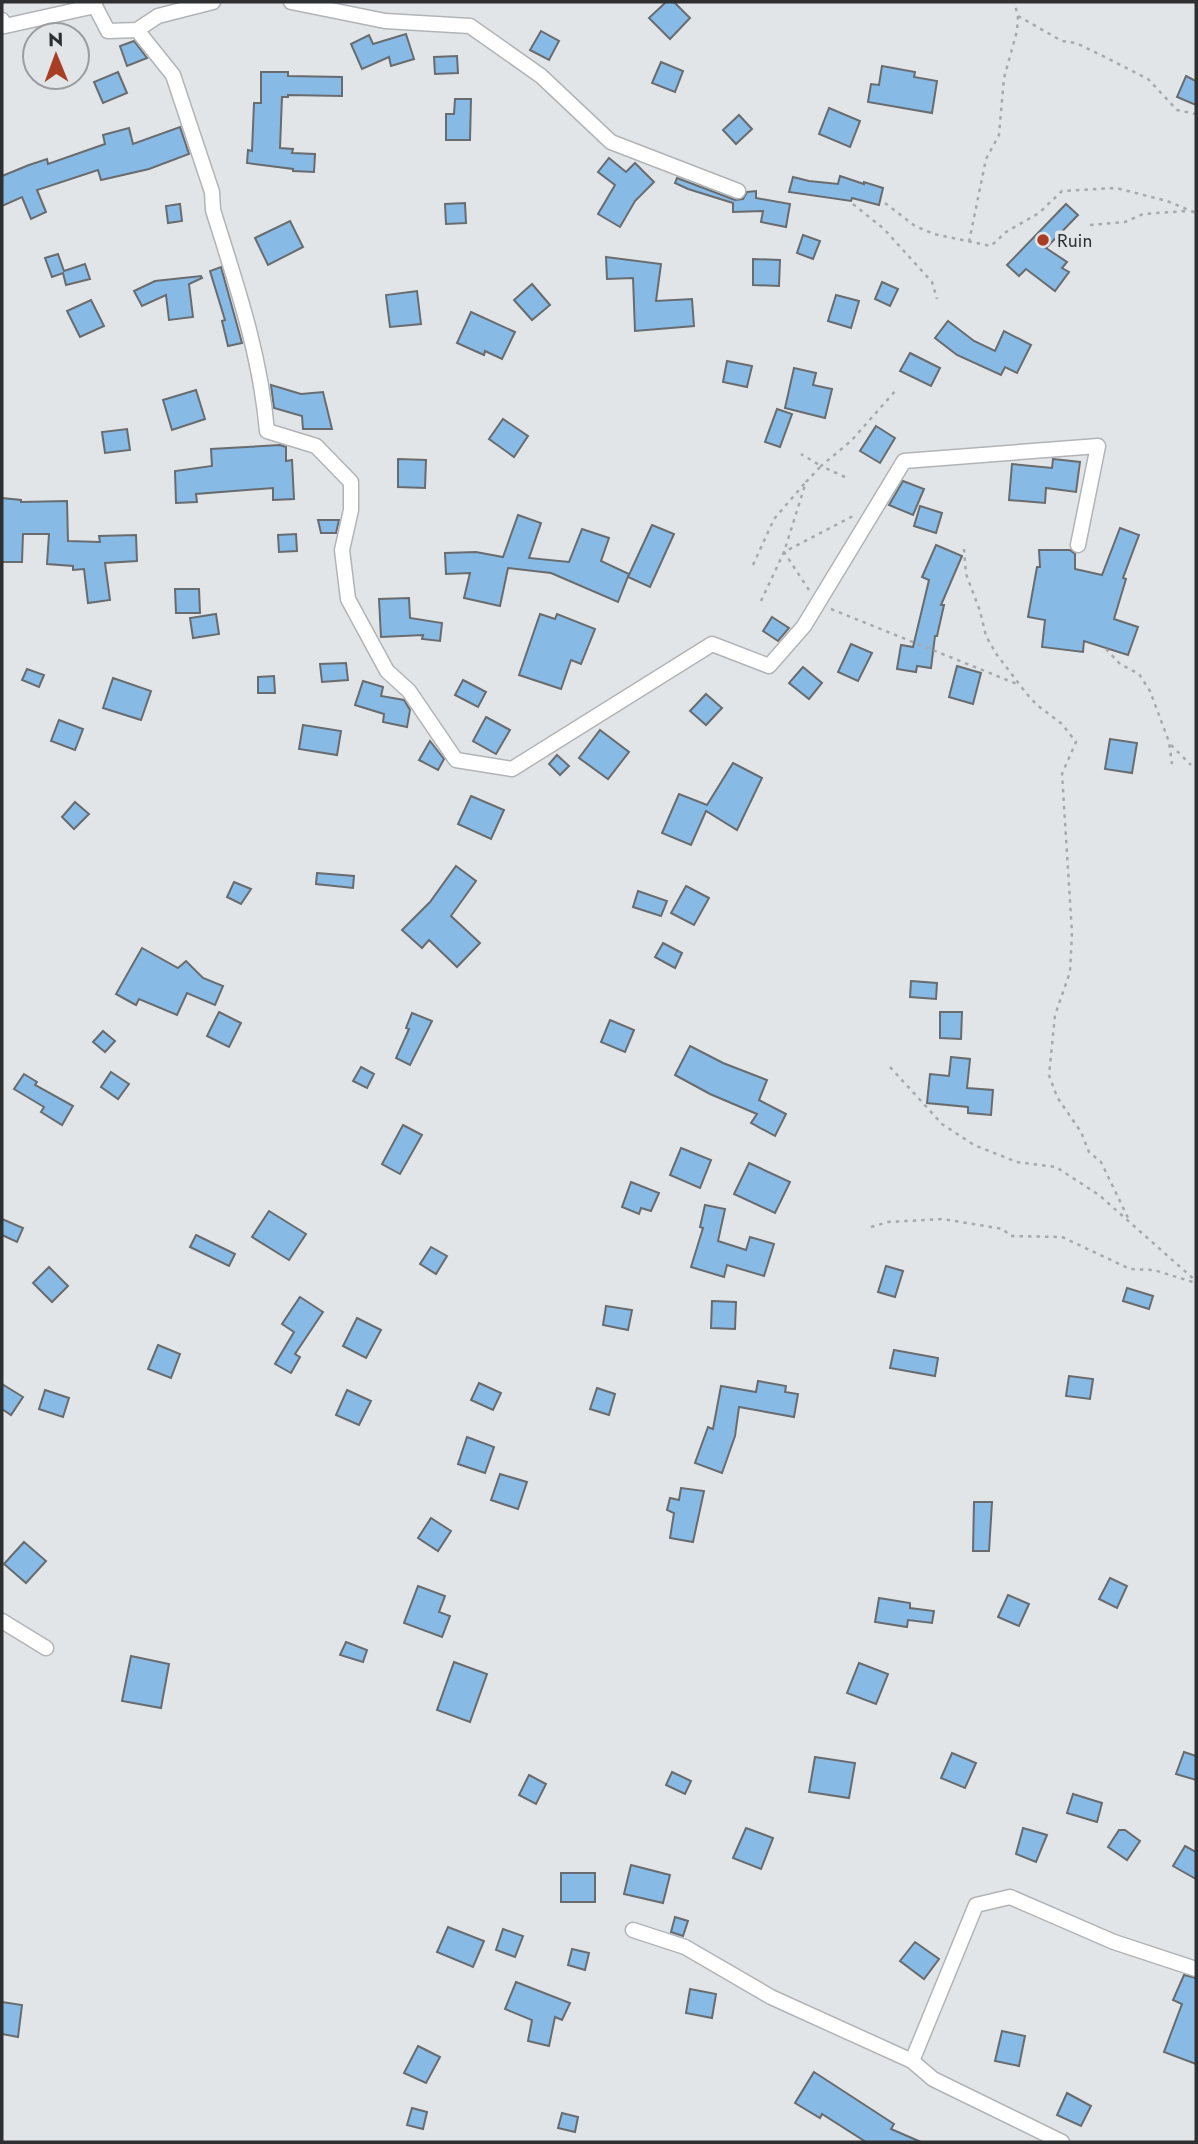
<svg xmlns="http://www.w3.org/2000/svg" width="1198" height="2144" font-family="Jost,sans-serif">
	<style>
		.building { fill: #88bae6; stroke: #696c6e; stroke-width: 2 }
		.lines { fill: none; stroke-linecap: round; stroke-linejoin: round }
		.street-casing { stroke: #b1b4b7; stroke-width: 17 }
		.path { stroke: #a7a9ac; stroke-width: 2.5; stroke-dasharray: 3.5 5; stroke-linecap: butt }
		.street { stroke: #fff; stroke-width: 14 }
		.poi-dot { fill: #a83f24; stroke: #e2e5e8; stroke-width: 2.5 }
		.labels { text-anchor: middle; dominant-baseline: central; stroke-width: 7; stroke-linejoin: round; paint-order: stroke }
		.poi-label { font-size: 19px; fill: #2d2f30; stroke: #e2e5e8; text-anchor: start }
	</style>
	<rect width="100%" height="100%" fill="#e2e5e8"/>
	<!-- building -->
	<g class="building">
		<path d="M666 2H674L690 18 670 39 649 18Z"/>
		<path d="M541 31 559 41 549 60 530 50Z"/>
		<path d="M406 34 414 59 391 66 389 57 362 69 351 44 369 35 373 44Z"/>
		<path d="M134 41 147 58 127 66 120 46Z"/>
		<path d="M457 56 458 73 435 74 434 57Z"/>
		<path d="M661 62 683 71 675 92 652 83Z"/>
		<path d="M882 66 915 72 914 77 937 81 932 113 868 102 871 84 879 85Z"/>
		<path d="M118 72 127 93 103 103 94 82Z"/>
		<path d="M261 72H288V76L342 77V96L288 95V97H282L280 148 293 149 292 153 315 154 314 172 293 171V169L247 163 248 150 252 151 254 103H261Z"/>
		<path d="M1186 76 1196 81V105L1177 97Z"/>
		<path d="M455 99H471L470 140H446V114H454Z"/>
		<path d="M829 108 860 121 850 147 819 134Z"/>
		<path d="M739 115 752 129 736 144 723 130Z"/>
		<path d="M180 127 189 154 149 169 101 180 98 170 37 190 46 212 31 219 22 197 2 206V176L29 165 47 159 48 164 105 144 103 135 129 128 133 144Z"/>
		<path d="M609 158 626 172 635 163 654 182 635 201 620 227 598 214 615 185 598 172Z"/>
		<path d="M840 176 864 184V182L883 188 879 205 852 198 851 201 789 192 793 177 809 181 838 184Z"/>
		<path d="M677 178 735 200 743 199 747 192 756 191V198L790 204 786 227 761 222 763 211 733 212V203L688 189 675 183Z"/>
		<path d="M465 203 466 223 446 224 445 204Z"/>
		<path d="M180 204 182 221 168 223 166 206Z"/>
		<path d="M1066 204 1078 215 1046 248 1067 262 1062 268 1069 272 1055 291 1026 269 1019 276 1007 265Z"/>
		<path d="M290 221 303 247 268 265 255 238Z"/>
		<path d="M803 235 820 241 813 259 797 253Z"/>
		<path d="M58 254 64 271 85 264 90 279 66 285 63 273 52 277 45 258Z"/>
		<path d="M606 257 661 264 656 301 692 299 694 326 635 331 633 278 607 279Z"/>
		<path d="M753 259 780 260 779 286 753 285Z"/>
		<path d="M221 267 242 343 228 346 222 321 225 320 210 271Z"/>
		<path d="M201 276 202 278 189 284 193 317 169 320 166 295 142 306 134 291 155 281Z"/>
		<path d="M882 282 898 289 890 306 875 299Z"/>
		<path d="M532 284 550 305 532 320 514 300Z"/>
		<path d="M417 291 421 324 390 327 386 295Z"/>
		<path d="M836 295 859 301 851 328 828 321Z"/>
		<path d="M91 300 104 326 80 337 67 311Z"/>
		<path d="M471 312 515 332 502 359 485 351 484 355 457 343Z"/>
		<path d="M948 321 974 341 995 351 1004 331 1031 345 1017 373 1005 367 1001 375 957 355 935 338Z"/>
		<path d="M910 353 940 368 931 386 900 371Z"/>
		<path d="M727 361 752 366 747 387 723 382Z"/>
		<path d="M794 368 816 373 813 385 832 389 825 418 785 408Z"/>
		<path d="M271 385 301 394 323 392 332 429H303L302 416 274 408Z"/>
		<path d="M196 390 205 419 172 430 163 400Z"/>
		<path d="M777 409 792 414 780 447 765 442Z"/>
		<path d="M503 419 528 436 514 457 489 439Z"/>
		<path d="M876 426 895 438 880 463 860 451Z"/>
		<path d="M127 429 130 450 105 453 102 432Z"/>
		<path d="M280 445 286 447V461L292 460 294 499 273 500V488L196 494 197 502 176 503 175 471 212 466 211 449Z"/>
		<path d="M398 459 426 460 425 488 398 487Z"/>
		<path d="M1053 459 1080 462 1076 492 1046 488 1045 503 1009 500 1012 464 1052 468Z"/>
		<path d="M903 481 924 489 913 515 889 505Z"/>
		<path d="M2 498 21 500V502L67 501 68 541 100 542 99 536 136 535 137 561 105 563 110 600 88 603 84 569 73 570V566L47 564 49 534H23L22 562H2Z"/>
		<path d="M920 506 942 513 936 533 914 526Z"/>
		<path d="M518 515 541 523 529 558 569 562 582 529 609 538 601 561 629 574 618 602 551 573 508 568 500 606 464 598 470 573 446 574 445 553 476 552 503 557Z"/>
		<path d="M318 520H339L336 533H321Z"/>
		<path d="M652 525 674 534 650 587 628 577Z"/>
		<path d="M1120 528 1139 535 1123 578 1126 579 1114 619 1138 627 1128 655 1084 641 1083 652 1042 647 1045 620 1028 617 1037 567H1040L1039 550H1070L1075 554V569L1102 575Z"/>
		<path d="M296 534 297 551 279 552 278 535Z"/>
		<path d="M936 545 962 556 941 605H944L937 636H935L931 668 917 666 916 672 897 669 901 645 913 647 929 580 922 577Z"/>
		<path d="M175 589H199L200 613H176Z"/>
		<path d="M409 598 410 618 442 623 440 641 422 639 423 635 381 637 379 599Z"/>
		<path d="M216 614 219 634 193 638 190 618Z"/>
		<path d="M540 614 555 619 557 614 595 629 581 664 571 660 561 689 519 675Z"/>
		<path d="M772 617 789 628 778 641 763 631Z"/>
		<path d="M851 644 872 653 858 681 838 672Z"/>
		<path d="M346 663 348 680 322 682 320 664Z"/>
		<path d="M957 666 981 673 973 704 949 697Z"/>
		<path d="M803 667 822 683 809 699 789 683Z"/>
		<path d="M27 669 44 675 39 687 22 680Z"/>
		<path d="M274 676 275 693H258V677Z"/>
		<path d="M113 678 151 691 141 720 103 708Z"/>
		<path d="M463 680 486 692 478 707 455 695Z"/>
		<path d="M363 681 383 687 381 696 404 700 410 710 407 727 383 722 384 714 355 705Z"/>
		<path d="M706 694 722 708 706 725 690 711Z"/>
		<path d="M486 717 510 730 496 754 473 741Z"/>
		<path d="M59 720 83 729 75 750 51 741Z"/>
		<path d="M303 725 341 731 337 755 299 749Z"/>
		<path d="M600 730 629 752 608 779 579 758Z"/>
		<path d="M1110 739 1137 743 1132 773 1105 769Z"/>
		<path d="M430 741 444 759 438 770 419 760Z"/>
		<path d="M557 755 569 766 560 775 549 764Z"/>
		<path d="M733 763 762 778 737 830 706 811 691 845 662 833 679 794 707 805Z"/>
		<path d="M471 796 504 810 491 839 458 824Z"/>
		<path d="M75 802 89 814 74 829 62 817Z"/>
		<path d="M456 866 476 881 451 916 480 943 457 967 429 940 422 948 402 930 430 902Z"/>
		<path d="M317 873 354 876 353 888 316 884Z"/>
		<path d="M234 882 251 889 241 904 227 897Z"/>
		<path d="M686 886 709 898 694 925 671 913Z"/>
		<path d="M638 891 667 901 661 916 633 907Z"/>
		<path d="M663 943 682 953 675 968 655 957Z"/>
		<path d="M142 948 178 968 186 961 203 978 223 986 215 1005 187 993 177 1015 139 999 136 1005 116 994Z"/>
		<path d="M911 981 937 983 936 999 910 997Z"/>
		<path d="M219 1012 241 1023 229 1047 207 1036Z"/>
		<path d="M940 1012H962L961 1039 940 1038Z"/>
		<path d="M412 1013 432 1021 410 1065 396 1058 409 1029 406 1028Z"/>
		<path d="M610 1020 634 1030 625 1052 601 1042Z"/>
		<path d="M103 1031 115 1041 105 1052 93 1042Z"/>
		<path d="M690 1046 723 1063 767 1080 759 1100 786 1114 775 1136 751 1123 757 1114 710 1094 675 1075Z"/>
		<path d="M951 1057 970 1059 967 1088 993 1090 991 1115 968 1113V1107L927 1103 930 1074 949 1076Z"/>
		<path d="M361 1067 374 1074 367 1088 353 1081Z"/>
		<path d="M111 1072 129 1084 118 1099 101 1087Z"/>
		<path d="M24 1074 37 1082 35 1085 73 1106 62 1125 41 1112 44 1107 14 1089Z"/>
		<path d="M403 1125 422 1135 400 1174 382 1164Z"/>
		<path d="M681 1148 711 1160 700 1188 670 1175Z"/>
		<path d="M749 1163 790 1182 775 1213 734 1194Z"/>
		<path d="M631 1182 659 1193 651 1211 641 1208 639 1214 622 1207Z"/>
		<path d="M705 1205 725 1209 718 1241 746 1250 750 1237 774 1244 764 1276 727 1265 724 1277 691 1267 703 1228 700 1227Z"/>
		<path d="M269 1211 306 1234 289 1260 252 1237Z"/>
		<path d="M2 1219 23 1228 17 1242 2 1235Z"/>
		<path d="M196 1235 235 1254 229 1266 190 1247Z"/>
		<path d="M431 1247 447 1256 436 1274 420 1264Z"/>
		<path d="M886 1266 903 1271 895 1297 878 1292Z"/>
		<path d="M49 1267 68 1286 52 1302 33 1283Z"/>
		<path d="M1127 1288 1153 1296 1149 1309 1123 1301Z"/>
		<path d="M300 1297 323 1312 295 1354 300 1357 291 1373 275 1364 294 1332 282 1324Z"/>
		<path d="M712 1301 736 1302 735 1329 711 1328Z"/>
		<path d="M606 1306 632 1310 628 1330 603 1325Z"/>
		<path d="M357 1318 381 1330 366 1358 343 1346Z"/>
		<path d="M158 1345 180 1354 171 1378 148 1369Z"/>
		<path d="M894 1350 938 1358 935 1376 890 1368Z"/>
		<path d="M1069 1376 1093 1379 1090 1399 1066 1396Z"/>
		<path d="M758 1381 786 1386 785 1392 798 1394 794 1417 739 1407 735 1436 722 1473 695 1463 708 1427 713 1429 721 1386 756 1392Z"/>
		<path d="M479 1383 501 1393 493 1410 471 1400Z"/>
		<path d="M2 1384 23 1397 11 1415 2 1409Z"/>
		<path d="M597 1388 615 1394 609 1415 590 1409Z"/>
		<path d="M45 1390 69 1398 63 1417 39 1409Z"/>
		<path d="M347 1390 371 1401 359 1425 336 1415Z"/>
		<path d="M467 1437 494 1447 485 1473 458 1464Z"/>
		<path d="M500 1474 527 1482 518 1509 491 1500Z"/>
		<path d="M681 1488 704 1491 693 1542 670 1538 674 1513 667 1510 670 1498 679 1500Z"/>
		<path d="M974 1502H992L989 1551H973Z"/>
		<path d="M431 1518 451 1531 438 1551 418 1538Z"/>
		<path d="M24 1542 46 1561 26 1583 4 1564Z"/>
		<path d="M1110 1578 1127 1586 1117 1608 1099 1599Z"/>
		<path d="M418 1586 445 1596 439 1612 450 1616 442 1637 404 1623Z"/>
		<path d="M1008 1595 1029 1604 1019 1626 998 1617Z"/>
		<path d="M879 1598 910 1603V1608L934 1611 932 1623 908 1620 907 1627 875 1622Z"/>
		<path d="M346 1642 367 1650 363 1662 340 1655Z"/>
		<path d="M131 1656 169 1664 161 1708 122 1701Z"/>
		<path d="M454 1662 487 1674 470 1722 437 1710Z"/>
		<path d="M859 1663 888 1674 876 1704 847 1693Z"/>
		<path d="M1184 1752 1196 1756V1780L1176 1774Z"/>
		<path d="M952 1753 976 1763 965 1788 941 1778Z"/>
		<path d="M815 1757 855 1763 849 1798 809 1792Z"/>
		<path d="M672 1772 691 1781 685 1794 666 1785Z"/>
		<path d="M529 1775 546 1784 536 1804 519 1795Z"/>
		<path d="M1073 1794 1102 1803 1097 1822 1067 1813Z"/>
		<path d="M746 1828 773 1838 761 1869 733 1858Z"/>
		<path d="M1023 1828 1047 1835 1036 1862 1016 1854Z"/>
		<path d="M1119 1830H1125L1140 1841 1127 1860 1108 1847Z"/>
		<path d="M1185 1846 1196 1852V1879L1173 1866Z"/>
		<path d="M631 1865 670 1875 663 1903 624 1894Z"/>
		<rect x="561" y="1873" width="34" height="29"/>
		<path d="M675 1917 688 1921 683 1936 671 1932Z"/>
		<path d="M448 1927 484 1941 473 1967 437 1952Z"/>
		<path d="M503 1929 523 1936 515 1957 496 1950Z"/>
		<path d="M915 1942 939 1959 924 1979 900 1961Z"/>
		<path d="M572 1949 589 1953 585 1970 568 1965Z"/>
		<path d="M1184 1975 1196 1978V2064L1164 2052 1182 2004 1173 2000Z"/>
		<path d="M516 1982 570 2003 562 2020 555 2017 549 2046 528 2041 532 2020 505 2009Z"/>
		<path d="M690 1989 716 1994 712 2018 686 2013Z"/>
		<path d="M2 2002 22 2005 18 2037 2 2034Z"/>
		<path d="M1002 2031 1025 2036 1019 2066 995 2061Z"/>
		<path d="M418 2046 440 2057 426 2083 404 2073Z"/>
		<path d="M814 2072 894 2124 891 2129 921 2142H866L822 2114 820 2118 795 2103Z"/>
		<path d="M1067 2093 1091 2106 1081 2126 1057 2115Z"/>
		<path d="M412 2108 427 2112 423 2129 407 2125Z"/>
		<path d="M562 2113 578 2117 575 2132 558 2128Z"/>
	</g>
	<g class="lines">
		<!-- street casing -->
		<g class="street-casing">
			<g id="street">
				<path d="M95 2V6L108 31 137 30 158 16 213 2"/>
				<path d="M291 2 385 21 470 26 541 76 611 142 738 191"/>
				<path d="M2 20 5 26 95 6"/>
				<path d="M137 30 173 75 212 192 213 210C236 284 260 352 267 431L316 446 351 482V510L342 550 348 599 387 671 409 691 456 760 512 769 712 644 769 666 804 626 904 461 1098 446 1078 545"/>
				<path d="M2 1621 46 1648"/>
				<path d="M633 1930 685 1947 771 1997 912 2061 933 2079 1062 2142"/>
				<path d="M912 2061 976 1905 1010 1897 1114 1942 1196 1969"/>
			</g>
		</g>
		<!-- path -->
		<g class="path">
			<path d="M1018 16 1062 41 1076 43 1101 55 1148 79 1177 110 1196 114"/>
			<path d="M885 203 915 226 934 234 991 246 1006 232 1039 213 1062 191 1116 188 1167 201 1196 213"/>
			<path d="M853 204 884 229 932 282 937 299"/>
			<path d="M1090 225 1125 222 1143 214 1187 211"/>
			<path d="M969 242 986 159 999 135 1004 78 1017 31 1018 16 1014 2"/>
			<path d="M845 477 821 466 851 441 897 389"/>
			<path d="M964 549 966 574 980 611 986 636 997 655 1026 693 1037 705 1062 724 1076 742 1062 774 1072 933 1070 972 1055 1015 1049 1075 1057 1097 1081 1132 1089 1152 1101 1162 1130 1222"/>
			<path d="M753 565 774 519 805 483"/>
			<path d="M809 590 784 552 853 516"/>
			<path d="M761 601 784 552 806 482 821 466 801 454"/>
			<path d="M831 609 1017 684"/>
			<path d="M1106 649 1120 664 1139 674 1150 691 1169 742 1172 764"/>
			<path d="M1171 745 1191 765"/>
			<path d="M890 1067 942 1124 974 1145 1017 1162 1056 1167 1099 1195 1196 1281"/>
			<path d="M871 1227 888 1222 943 1219 1003 1229 1010 1236 1062 1237 1130 1269 1154 1270 1196 1283"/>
		</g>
		<!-- street -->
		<use href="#street" class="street"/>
	</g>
	<!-- markers -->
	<circle class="poi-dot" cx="1043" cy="240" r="7"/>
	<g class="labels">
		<!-- poi labels -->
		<g class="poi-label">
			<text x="1057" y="240">Ruin</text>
		</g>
	</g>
	<!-- border -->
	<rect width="1198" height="2144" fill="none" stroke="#2d2f30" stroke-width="7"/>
	<!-- north arrow -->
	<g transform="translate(56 56) rotate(359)"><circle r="33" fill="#e2e5e8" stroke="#9a9c9e" stroke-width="2"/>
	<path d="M0-5L12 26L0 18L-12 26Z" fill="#a83f24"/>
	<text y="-10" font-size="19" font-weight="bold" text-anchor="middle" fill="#2d2f30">N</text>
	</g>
</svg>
